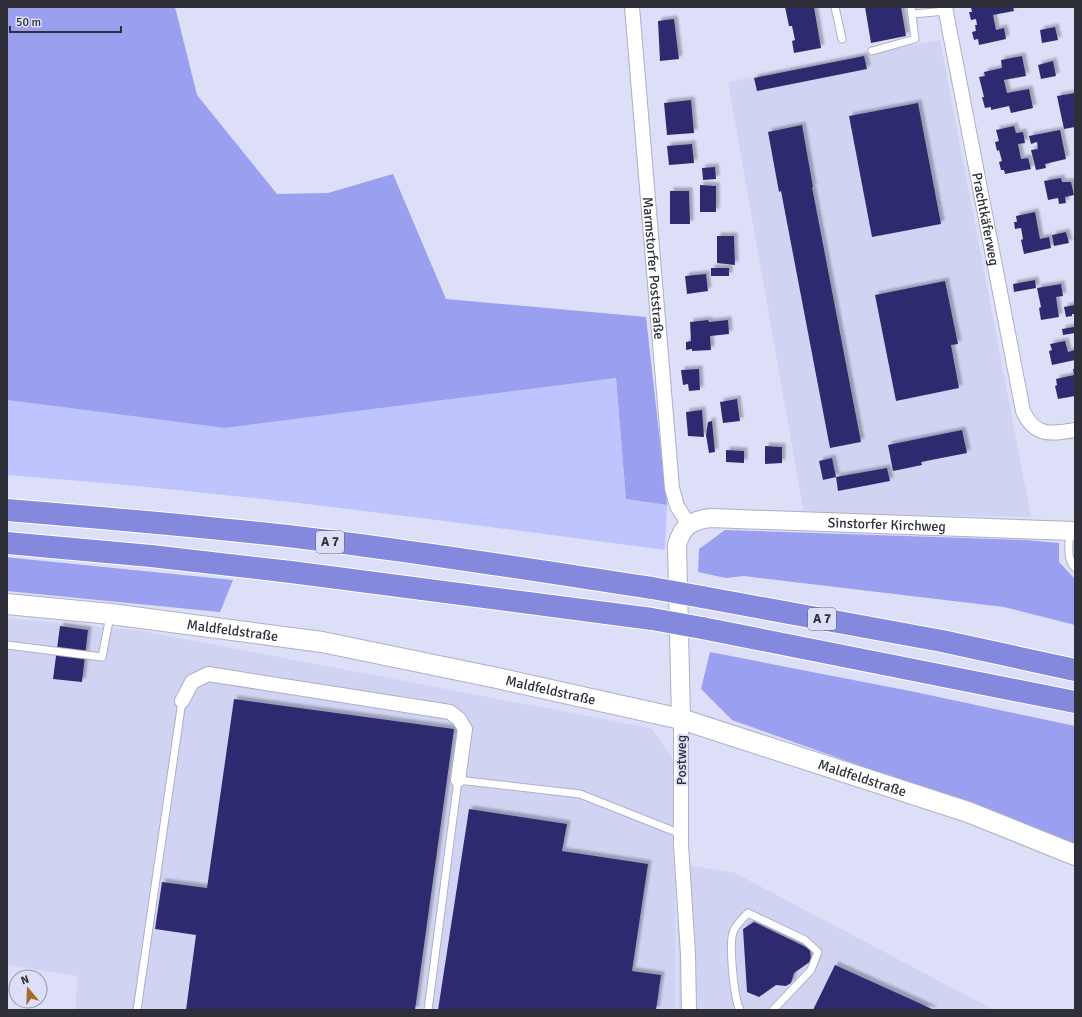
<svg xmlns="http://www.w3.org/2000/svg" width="1082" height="1017" font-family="Signika,sans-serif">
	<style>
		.built { fill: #d0d4f2 }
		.green { fill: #bfc4fe }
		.forest { fill: #9a9fef }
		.building { fill: #2f2c70; filter: url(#shadow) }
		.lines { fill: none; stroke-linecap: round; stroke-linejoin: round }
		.service-casing { stroke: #adb0c6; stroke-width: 9 }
		.minor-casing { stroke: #adb0c6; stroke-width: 16 }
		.tertiary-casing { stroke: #adb0c6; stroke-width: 20 }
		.secondary-casing { stroke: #adb0c6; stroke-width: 22 }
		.motorway-casing { stroke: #fff; stroke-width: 24 }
		.service { stroke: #fff; stroke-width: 7 }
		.minor { stroke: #fff; stroke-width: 14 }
		.tertiary { stroke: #fff; stroke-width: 18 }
		.secondary { stroke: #fff; stroke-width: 20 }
		.motorway { stroke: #8589de; stroke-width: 22 }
		.motorway-bridge-casing { stroke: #fff; stroke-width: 24; stroke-linecap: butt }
		.motorway-bridge { stroke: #8589de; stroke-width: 22 }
		.labels { text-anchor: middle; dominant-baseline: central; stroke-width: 4; stroke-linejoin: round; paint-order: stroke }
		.shield { fill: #dcdff7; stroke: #626471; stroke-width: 1 }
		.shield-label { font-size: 13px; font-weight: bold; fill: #2e2f38 }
		.street-label { font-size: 14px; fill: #2e2f38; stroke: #dcdff7 }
	</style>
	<defs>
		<filter id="shadow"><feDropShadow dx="3.5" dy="-3.5" stdDeviation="1" flood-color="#0004"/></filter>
	</defs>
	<rect width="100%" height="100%" fill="#dcdff7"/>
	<!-- built -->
	<g class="built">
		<path d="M940 40 1031 517 804 514 728 82Z"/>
		<path d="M7 618 142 631 651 728 673 759 674 863 735 873 994 1010H678V953L675 881 676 1010H76L77 976 7 965Z"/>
	</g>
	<!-- green -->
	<path class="green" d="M616 378 626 499 667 505 665 550C446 521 227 491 7 475V400L225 428Z"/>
	<!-- forest -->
	<g class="forest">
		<path d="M7 7H175L197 95 277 194 328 193 393 174 446 299 646 317 667 505 626 499 616 378 225 428 7 400Z"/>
		<path d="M725 530 1026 540 1059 543V562L1073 577 1075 578V625L1004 607 744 576 726 578 698 572 699 549Z"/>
		<path d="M7 557 14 558 233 580 220 612 7 591Z"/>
		<path d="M710 652 915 692 1075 726V846L973 806 732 720 701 689Z"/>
	</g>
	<!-- building -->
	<g class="building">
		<path d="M785 7H814L821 48 794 53 792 41 795 40 792 26H789Z"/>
		<path d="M865 7H901L906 36 871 43Z"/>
		<path d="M971 7H1013L1014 11 993 15 996 30 1004 28 1006 39 979 45 978 39 974 40 972 32 976 31 975 25H977L976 19 971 20 969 12H972Z"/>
		<path d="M674 19 679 59 660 61 658 21Z"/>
		<path d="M1055 27 1058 40 1042 43 1040 30Z"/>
		<path d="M864 56 867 69 757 91 754 78Z"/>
		<path d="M1022 56 1026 76 1004 80 1007 93 1029 89 1033 108 1011 113 1009 106 991 110V107L985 108 982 97H984L979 77 985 76 984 72 1002 68 1001 60Z"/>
		<path d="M1053 61 1056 76 1041 79 1038 65Z"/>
		<path d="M1075 93V127L1064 129 1057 96Z"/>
		<path d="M691 100 694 133 667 135 664 103Z"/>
		<path d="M918 103 941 224 872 237 849 116Z"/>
		<path d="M802 125 813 187H812L861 442 830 448 781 191 779 192 768 132Z"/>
		<path d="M1014 126 1016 133 1023 132 1025 143 1018 144 1021 159 1028 158 1031 169 1005 174 1004 170H1001L999 162 1002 161 999 150 997 151 995 142 999 141 996 130Z"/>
		<path d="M1060 130 1066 159 1045 164 1046 168 1036 170 1031 150 1038 149 1037 142 1031 144 1029 136Z"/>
		<path d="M692 144 694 163 669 165 667 146Z"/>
		<path d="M715 167 716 179 703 180 702 168Z"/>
		<path d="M1061 178 1062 182H1071L1074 195 1065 197 1066 203 1059 204 1058 198 1048 200 1044 181Z"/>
		<path d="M700 185 716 186V212H700Z"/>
		<path d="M670 191H689L690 224H670Z"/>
		<path d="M1035 212 1040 239 1049 237 1051 248 1024 254 1021 240 1023 239 1021 228 1015 229 1014 222H1017L1016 216Z"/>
		<path d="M1066 232 1069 243 1054 246 1052 235Z"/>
		<path d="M717 236H734L735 265 717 263Z"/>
		<rect x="711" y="268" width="18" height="8"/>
		<path d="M706 274 708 291 687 294 685 276Z"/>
		<path d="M1035 280 1036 288 1014 292 1013 284Z"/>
		<path d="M945 281 958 344 951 345 959 388 896 401 875 295Z"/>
		<path d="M1061 284 1063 296 1056 297 1059 317 1041 320 1039 308 1041 307 1037 288Z"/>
		<path d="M1075 305V314H1072V316L1066 317 1064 307Z"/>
		<path d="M708 320 709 322 728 320 729 334 710 336 711 350 692 351V349L686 350V342L691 341 690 322Z"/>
		<path d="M1074 327 1075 333 1063 335 1062 329Z"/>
		<path d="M1065 341 1068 352 1075 350V360L1052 365 1049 351 1052 350 1050 344Z"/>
		<path d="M699 369 700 390 689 391 688 384 683 385 681 370Z"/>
		<path d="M1073 369H1075V396L1058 399 1055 386 1057 385 1056 379 1074 375Z"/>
		<path d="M737 399 740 421 723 423 720 402Z"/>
		<path d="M702 410 704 437 688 436 686 412Z"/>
		<path d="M712 421 715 452 709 453 706 435 708 422Z"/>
		<path d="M962 430 967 453 921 462 922 465 893 471 888 445Z"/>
		<path d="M765 446 782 447V463L765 464Z"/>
		<path d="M726 450 744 451V463L726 462Z"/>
		<path d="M832 458 836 477 823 480 819 461Z"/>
		<path d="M887 468 890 481 838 491 836 477Z"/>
		<path d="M60 626 88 630 82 682 53 679Z"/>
		<path d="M234 699 454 729 415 1010H186L196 935 155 929 162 882 207 888Z"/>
		<path d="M469 809 567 824 562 851 648 864 632 971 661 975 656 1010H438Z"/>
		<path d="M754 922 810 949 811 961 794 973 791 983 786 986 776 985 759 997 747 992 743 929Z"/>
		<path d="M835 965 917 1002 934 1010H813Z"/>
	</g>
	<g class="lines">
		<!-- service casing -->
		<g class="service-casing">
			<g id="service">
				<path d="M835 7 842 39"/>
				<path d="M912 14 946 11"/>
				<path d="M872 51 915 39 911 7"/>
				<path d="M1070 531C1069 544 1066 558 1075 568"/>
				<path d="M7 645 102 657 110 616"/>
				<path d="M137 1010 182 701"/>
				<path d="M428 1010 458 780 580 794 681 834"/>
				<path d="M740 1010C734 999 728 940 734 930 737 924 743 918 748 913L805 940 818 952 811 970 773 1010"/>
			</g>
		</g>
		<!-- minor casing -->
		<g class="minor-casing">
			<g id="minor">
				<path id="s1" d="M632 7 672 488 677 506 689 525"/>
				<path id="s2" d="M945 7 1023 411C1035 437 1051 434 1075 430"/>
				<path d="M182 701 192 682 208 674 450 712 459 719 465 729 458 780"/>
				<path d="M681 719V845L688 954 689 1010"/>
			</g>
		</g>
		<!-- tertiary casing -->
		<g class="tertiary-casing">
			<g id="tertiary">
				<path id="s3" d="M681 719 677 545C682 526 692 520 711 518L1075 531"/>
			</g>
		</g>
		<!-- secondary casing -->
		<g class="secondary-casing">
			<g id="secondary">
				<path id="s4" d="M7 604 111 614 322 642 497 678 681 719 968 812 1075 855"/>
			</g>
		</g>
		<!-- motorway casing -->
		<g class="motorway-casing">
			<g id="motorway">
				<path d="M7 510C104 518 200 526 296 537 415 551 533 570 652 588"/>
				<path d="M7 543 151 556 291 572 652 619"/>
				<path d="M702 597 942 641 1075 670"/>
				<path d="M702 628 1075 702"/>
			</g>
		</g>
		<!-- service -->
		<use href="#service" class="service"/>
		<!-- minor -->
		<use href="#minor" class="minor"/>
		<!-- tertiary -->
		<use href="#tertiary" class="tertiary"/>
		<!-- secondary -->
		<use href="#secondary" class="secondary"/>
		<!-- motorway -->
		<use href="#motorway" class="motorway"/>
		<!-- motorway-bridge casing -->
		<g class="motorway-bridge-casing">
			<g id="motorway-bridge">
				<path d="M652 588 702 597"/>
				<path d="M652 619 702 628"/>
			</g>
		</g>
		<!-- motorway-bridge -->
		<use href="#motorway-bridge" class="motorway-bridge"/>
	</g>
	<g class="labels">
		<!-- shield labels -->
		<g class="shield">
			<rect x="316" y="531" width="28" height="22" rx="3"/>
			<rect x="808" y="608" width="28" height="22" rx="3"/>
		</g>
		<g class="shield-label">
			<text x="330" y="542">A 7</text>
			<text x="822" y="619">A 7</text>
		</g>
		<!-- street labels -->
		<g class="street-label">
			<text stroke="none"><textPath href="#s2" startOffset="216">Prachtkäferweg</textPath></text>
			<text stroke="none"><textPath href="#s1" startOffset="262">Marmstorfer Poststraße</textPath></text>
			<text stroke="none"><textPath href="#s3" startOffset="397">Sinstorfer Kirchweg</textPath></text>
			<text stroke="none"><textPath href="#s4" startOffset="227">Maldfeldstraße</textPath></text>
			<text stroke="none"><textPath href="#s4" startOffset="551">Maldfeldstraße</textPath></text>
			<text transform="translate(681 760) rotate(-90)">Postweg</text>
			<text stroke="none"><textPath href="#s4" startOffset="875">Maldfeldstraße</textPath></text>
		</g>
	</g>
	<!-- border -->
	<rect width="1082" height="1017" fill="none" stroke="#2e2f38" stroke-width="16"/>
	<!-- north arrow -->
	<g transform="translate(28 989) rotate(341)"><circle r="19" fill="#dcdff7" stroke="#9699ab"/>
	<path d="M0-3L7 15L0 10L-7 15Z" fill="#a16c25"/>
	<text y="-6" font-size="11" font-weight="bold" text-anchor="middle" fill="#2e2f38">N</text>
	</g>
	<!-- scale -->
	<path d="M10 26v6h111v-6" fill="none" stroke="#2e2f38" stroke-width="2"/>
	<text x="16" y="26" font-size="12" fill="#2e2f38" stroke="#dcdff7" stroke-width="3" paint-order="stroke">50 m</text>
</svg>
